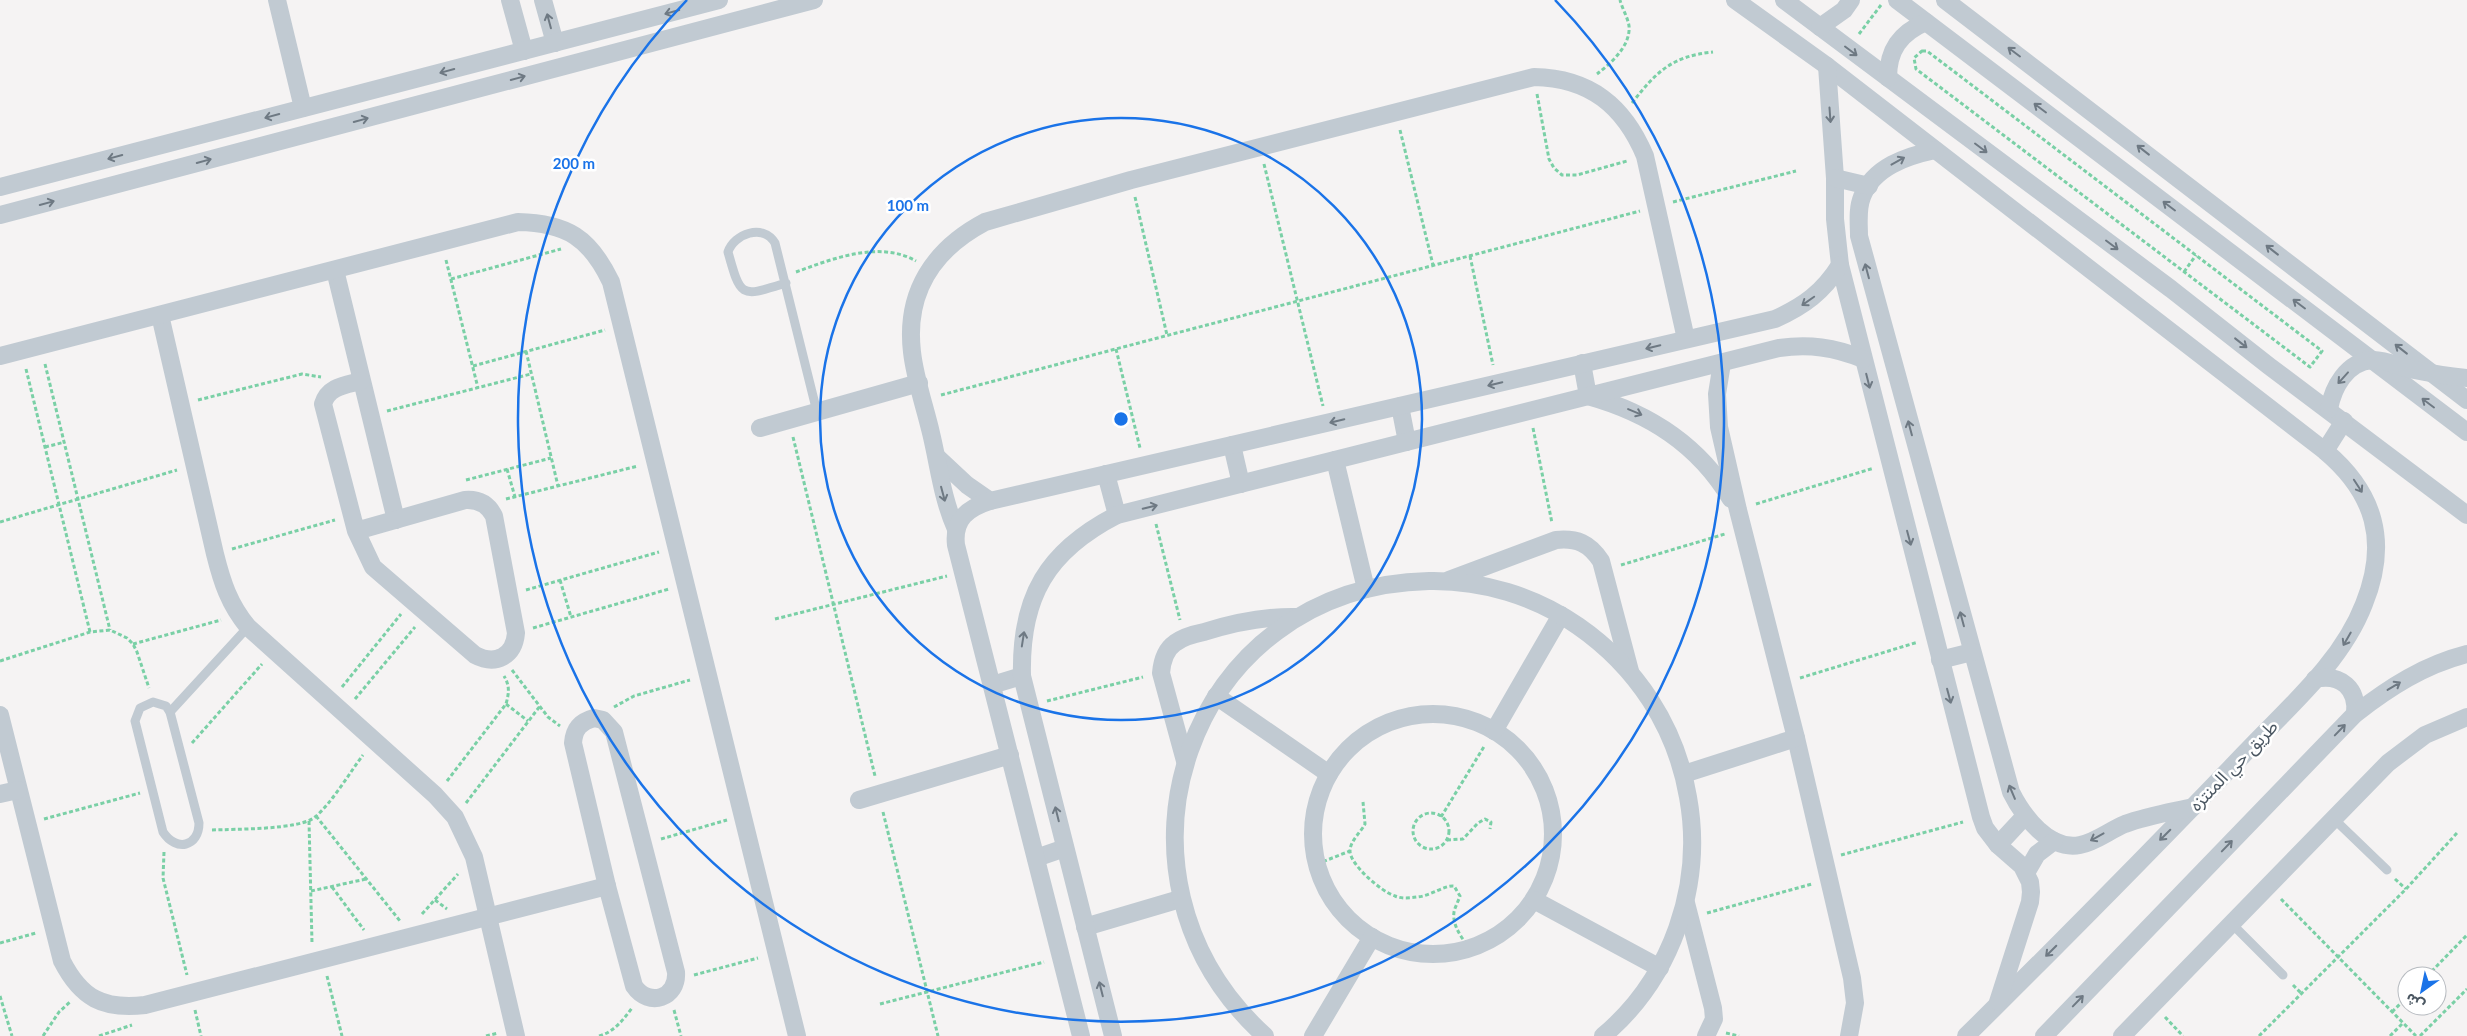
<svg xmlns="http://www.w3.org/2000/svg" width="2467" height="1036" font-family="Lato,'Noto Sans Arabic',sans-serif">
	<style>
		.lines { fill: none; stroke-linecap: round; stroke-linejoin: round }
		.path { stroke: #7ad0a6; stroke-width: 3; stroke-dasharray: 4 2.5; stroke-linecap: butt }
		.service { stroke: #c1cad2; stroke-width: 9 }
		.minor { stroke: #c1cad2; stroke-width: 18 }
		.oneway { stroke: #6e7983 }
		.ring { fill: none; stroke: #1a73e8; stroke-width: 2.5 }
		.labels { text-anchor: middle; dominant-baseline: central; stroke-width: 5; stroke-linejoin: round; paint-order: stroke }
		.street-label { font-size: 18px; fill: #4a5661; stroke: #fff }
		.centre { fill: #1a73e8; stroke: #fff; stroke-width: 2.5 }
		.ring-label { font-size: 15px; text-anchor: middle; font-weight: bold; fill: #1a73e8; stroke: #fff; stroke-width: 5; stroke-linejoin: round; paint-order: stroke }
	</style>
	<rect width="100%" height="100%" fill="#f5f3f3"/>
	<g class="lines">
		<!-- path -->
		<g class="path">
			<path d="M1859 34 1881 5"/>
			<path d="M1922 51H1927L2322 351 2310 367 1916 69 1914 58Z"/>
			<path d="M1597 74C1610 64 1631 46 1629 26 1628 18 1622 8 1620 0"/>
			<path d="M1537 94 1549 159 1554 168 1562 175H1577L1627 161"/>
			<path d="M1632 103C1656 72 1672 56 1713 52"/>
			<path d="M1400 130 1433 265"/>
			<path d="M1264 164 1323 406"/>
			<path d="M1135 197 1167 335"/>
			<path d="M1673 202 1796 171"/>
			<path d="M1470 256 1493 365"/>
			<path d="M446 260 478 388"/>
			<path d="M796 272C832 259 879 240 916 261"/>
			<path d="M2184 272 2196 255"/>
			<path d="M451 279 561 249"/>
			<path d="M1116 349 1140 448"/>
			<path d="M526 351 558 486"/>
			<path d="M45 364 110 630"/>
			<path d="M473 366 605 330"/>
			<path d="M26 369 90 632"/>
			<path d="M941 395 1640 211"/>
			<path d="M198 400 302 374 321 377"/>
			<path d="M387 411 531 374"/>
			<path d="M1533 428 1552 523"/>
			<path d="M793 437 875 776"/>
			<path d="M45 447 65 442"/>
			<path d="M507 469 515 497"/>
			<path d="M466 480 551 458"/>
			<path d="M506 499 638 466"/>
			<path d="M1756 504 1874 468"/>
			<path d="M0 522 177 470"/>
			<path d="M1156 524 1180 620"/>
			<path d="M232 549 335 520"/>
			<path d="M1621 565 1725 534"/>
			<path d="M560 580 571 617"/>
			<path d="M526 590 659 552"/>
			<path d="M775 619 947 576"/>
			<path d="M533 628 669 589"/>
			<path d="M133 644 221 620"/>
			<path d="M0 661 90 632 110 630 127 638 133 644 137 652 149 688"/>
			<path d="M512 670 548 717 560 726"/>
			<path d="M1800 678 1918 642"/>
			<path d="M342 687 401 614"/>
			<path d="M355 699 415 627"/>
			<path d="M1047 701 1143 677"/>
			<path d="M506 704 528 721"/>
			<path d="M614 707 634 696 690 680"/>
			<path d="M192 743 262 664"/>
			<path d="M447 781 506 704C509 693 510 686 504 676"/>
			<path d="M1363 802 1365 824C1361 832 1350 841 1350 851 1350 865 1382 892 1395 896 1402 899 1410 898 1417 897 1431 896 1444 885 1454 886L1460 896C1458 902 1455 907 1454 912 1452 925 1462 939 1470 948"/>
			<path d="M466 803 540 706"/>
			<path d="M883 812 938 1036"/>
			<circle cx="1431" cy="831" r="18"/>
			<path d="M316 816 400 921"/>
			<path d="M1441 817 1485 745"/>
			<path d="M44 819 140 793"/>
			<path d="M309 821 312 943"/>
			<path d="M212 830C234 829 300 830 315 817 332 803 350 772 363 755"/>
			<path d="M661 839 727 820"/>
			<path d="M1447 840 1463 839 1478 823 1485 819 1491 822 1490 829"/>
			<path d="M164 852 163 878 187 975"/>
			<path d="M1841 855 1963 822"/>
			<path d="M1317 864 1350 851"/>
			<path d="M2395 879 2406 889"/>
			<path d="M332 887 364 930"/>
			<path d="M311 891 366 879"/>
			<path d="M2281 899 2416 1036"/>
			<path d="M435 900 447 909"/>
			<path d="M1707 913 1812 884"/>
			<path d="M422 914 458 874"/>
			<path d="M0 943 36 933"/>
			<path d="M694 975 758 958"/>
			<path d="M327 976 342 1036"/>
			<path d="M2427 976 2467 935"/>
			<path d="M2293 985 2301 993"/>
			<path d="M0 996 12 1036"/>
			<path d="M880 1004 1044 962"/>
			<path d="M195 1010 201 1036"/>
			<path d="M674 1010 681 1036"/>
			<path d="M2392 1012 2407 997"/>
			<path d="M2165 1017 2183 1036"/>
			<path d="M1726 1033 1739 1036"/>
			<path d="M43 1036 59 1012 70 1002"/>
			<path d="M99 1036 132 1025"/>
			<path d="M486 1036 498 1033"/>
			<path d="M599 1036C614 1032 623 1020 632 1008"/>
			<path d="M2259 1036 2406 889 2457 833"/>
			<path d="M2390 1036 2403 1023"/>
			<path d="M2420 1036 2467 989"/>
		</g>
		<!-- service -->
		<g class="service">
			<path d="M786 283C741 297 741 299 728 252 734 234 763 223 775 243L817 412"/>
			<path d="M153 702 166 706 170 712 199 823C199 847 176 852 163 832L135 721 140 708Z"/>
			<path d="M170 712 248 627"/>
			<path d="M2334 819 2387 870"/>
			<path d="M2232 924 2283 975"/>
		</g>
		<!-- minor -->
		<g class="minor">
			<path d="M277 0 303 108"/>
			<path d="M510 0 524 51"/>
			<path d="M543 0 555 43"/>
			<path d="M1735 0 1827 66 2325 451C2375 493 2389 542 2364 604 2341 664 2286 709 2243 755 2152 850 2059 944 1966 1036"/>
			<path d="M1784 0 2171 289 2269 366 2467 515"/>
			<path d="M1897 0 2467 432"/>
			<path d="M1945 0 2467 400"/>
			<path d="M1820 27 1844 10 1851 0"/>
			<path d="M1827 66 1835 178V219L1840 265 1981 817 1985 828 1998 845 2022 866 2030 882 2031 892 2030 902 1998 1002"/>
			<path d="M1888 78C1888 50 1900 33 1926 22"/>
			<path d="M1935 150C1907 156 1873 167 1862 197 1857 209 1859 224 1859 236L2011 792C2023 816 2049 851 2080 845 2096 842 2110 830 2125 824 2147 816 2171 812 2193 807"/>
			<path d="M1835 178 1869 186"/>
			<path d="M0 187 719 0"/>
			<path d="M0 215 814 0"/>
			<path d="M335 270 396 520"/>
			<path d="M160 315 215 554C222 582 229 604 248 627L435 795 455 817 474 857 516 1036"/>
			<path d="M0 356 518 222C567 223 590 238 611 282L797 1036"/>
			<path d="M1582 363 1588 396C1649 413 1698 444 1731 499"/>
			<path d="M1722 363 1717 394 1719 427 1738 510 1796 738 1852 978 1855 1003 1849 1036"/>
			<path d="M1400 406 1407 442"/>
			<path d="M2329 409C2333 388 2346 362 2372 360 2383 359 2398 366 2409 369 2429 373 2447 376 2467 378"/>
			<path d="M760 428 919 383"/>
			<path d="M1232 445 1241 484"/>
			<path d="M2325 451 2344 421"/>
			<path d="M937 457 967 485 990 501"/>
			<path d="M1335 460 1366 589"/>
			<path d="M1106 474 1117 515"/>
			<path d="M956 529C942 498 939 466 931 433 925 407 915 379 912 352 905 292 934 249 985 222L1131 180 1534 77C1590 78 1624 106 1645 156L1686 339"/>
			<path d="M356 531 373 567 475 655C496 666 514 656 516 633L494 516C488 504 478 499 465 500L356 531 323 404C328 386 346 385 361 381"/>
			<path d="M1449 580 1556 540C1577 538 1589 543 1601 561L1630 671"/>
			<path d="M1940 660 1972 652"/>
			<path d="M2315 679C2341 673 2358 689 2355 714"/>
			<path d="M992 685 1022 676"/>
			<path d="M1216 696 1329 774"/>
			<circle cx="1433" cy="834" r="120"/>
			<path d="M0 715 62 961C81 998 103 1010 145 1005L607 886"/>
			<path d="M594 718 603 720 614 732 676 972C678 998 649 1008 634 986L607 886 573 743C574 729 580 722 594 718Z"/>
			<path d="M1494 731 1561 615"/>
			<path d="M1185 761 1161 673C1162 661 1165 650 1175 643 1183 637 1194 634 1204 632 1236 622 1265 616 1298 617"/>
			<path d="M1684 774 1796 738"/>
			<path d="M0 794 18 790"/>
			<path d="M859 800 1010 755"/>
			<path d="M1998 845 2025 816"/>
			<path d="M1036 858 1065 848"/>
			<path d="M2026 873 2037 854 2054 841"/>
			<path d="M1534 900 1660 968"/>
			<path d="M1686 903 1713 1008 1714 1019 1706 1036"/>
			<path d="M1085 927 1180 899"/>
			<path d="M1081 1036 956 545C953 519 968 508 990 501L1775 319C1804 306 1823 292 1840 265"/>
			<path d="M1113 1036 1022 676C1020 597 1047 551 1117 515L1779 348C1809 344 1834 347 1863 359"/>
			<path d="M1265 1036C1088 876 1187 586 1429 581 1482 580 1535 596 1578 626 1637 667 1676 727 1688 797 1704 885 1672 978 1603 1036"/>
			<path d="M1313 1036 1372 937"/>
			<path d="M2044 1036 2355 714C2390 687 2424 665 2467 654"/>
			<path d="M2122 1036 2388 763 2425 735 2467 717"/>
		</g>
	</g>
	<!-- one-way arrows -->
	<defs><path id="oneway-shaft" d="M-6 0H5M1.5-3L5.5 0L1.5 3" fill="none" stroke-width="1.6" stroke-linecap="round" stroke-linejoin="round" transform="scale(1.25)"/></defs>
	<g class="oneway">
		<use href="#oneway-shaft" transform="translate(672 12) rotate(165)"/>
		<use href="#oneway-shaft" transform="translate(549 21) rotate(-105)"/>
		<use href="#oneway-shaft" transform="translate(1851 51) rotate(37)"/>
		<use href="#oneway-shaft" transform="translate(2014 52) rotate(-143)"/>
		<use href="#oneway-shaft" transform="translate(447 71) rotate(165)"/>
		<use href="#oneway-shaft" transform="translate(518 78) rotate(-15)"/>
		<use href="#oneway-shaft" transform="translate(2040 108) rotate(-143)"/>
		<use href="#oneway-shaft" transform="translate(1830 115) rotate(86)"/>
		<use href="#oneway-shaft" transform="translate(272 116) rotate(165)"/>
		<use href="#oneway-shaft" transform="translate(361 120) rotate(-15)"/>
		<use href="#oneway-shaft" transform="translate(1981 148) rotate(37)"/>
		<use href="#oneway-shaft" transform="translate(2143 150) rotate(-142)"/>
		<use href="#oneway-shaft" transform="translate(115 157) rotate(165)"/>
		<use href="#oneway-shaft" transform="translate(204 161) rotate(-15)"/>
		<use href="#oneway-shaft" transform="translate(1898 161) rotate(-29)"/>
		<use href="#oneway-shaft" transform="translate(47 203) rotate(-15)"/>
		<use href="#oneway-shaft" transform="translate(2169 206) rotate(-143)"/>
		<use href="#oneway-shaft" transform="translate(2112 245) rotate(37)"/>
		<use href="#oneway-shaft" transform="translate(2272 250) rotate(-142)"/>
		<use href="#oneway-shaft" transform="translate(1867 271) rotate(-105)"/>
		<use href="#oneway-shaft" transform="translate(1808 301) rotate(145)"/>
		<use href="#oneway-shaft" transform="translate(2299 304) rotate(-143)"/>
		<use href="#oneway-shaft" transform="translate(2241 343) rotate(38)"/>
		<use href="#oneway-shaft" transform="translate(1653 347) rotate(167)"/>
		<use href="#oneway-shaft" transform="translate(2401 349) rotate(-142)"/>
		<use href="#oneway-shaft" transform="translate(2343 378) rotate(132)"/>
		<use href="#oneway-shaft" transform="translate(1868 381) rotate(76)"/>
		<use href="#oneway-shaft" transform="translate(1495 384) rotate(167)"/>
		<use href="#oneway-shaft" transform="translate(2428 403) rotate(-143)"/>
		<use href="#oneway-shaft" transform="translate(1635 412) rotate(23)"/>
		<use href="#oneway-shaft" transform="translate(1337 421) rotate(167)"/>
		<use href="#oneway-shaft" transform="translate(1910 428) rotate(-105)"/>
		<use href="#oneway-shaft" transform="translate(2358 486) rotate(57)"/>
		<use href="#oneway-shaft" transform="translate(943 494) rotate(75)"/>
		<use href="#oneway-shaft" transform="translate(1150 507) rotate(-14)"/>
		<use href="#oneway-shaft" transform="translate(1909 538) rotate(75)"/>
		<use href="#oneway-shaft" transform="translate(1962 619) rotate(-105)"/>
		<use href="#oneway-shaft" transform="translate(1023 639) rotate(-81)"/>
		<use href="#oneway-shaft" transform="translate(2347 639) rotate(120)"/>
		<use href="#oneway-shaft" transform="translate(2394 686) rotate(-31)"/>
		<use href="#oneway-shaft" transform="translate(1949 696) rotate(75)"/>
		<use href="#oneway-shaft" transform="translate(2340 730) rotate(-46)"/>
		<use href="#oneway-shaft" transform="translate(2012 792) rotate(-113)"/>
		<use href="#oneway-shaft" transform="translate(1057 814) rotate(-104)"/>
		<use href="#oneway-shaft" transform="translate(2165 835) rotate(135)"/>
		<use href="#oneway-shaft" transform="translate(2097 837) rotate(151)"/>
		<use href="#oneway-shaft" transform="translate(2227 846) rotate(-46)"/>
		<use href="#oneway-shaft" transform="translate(2051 951) rotate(135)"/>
		<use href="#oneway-shaft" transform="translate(1101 989) rotate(-104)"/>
		<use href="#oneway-shaft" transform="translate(2078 1001) rotate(-46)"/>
	</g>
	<!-- distance rings -->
	<g class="ring">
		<circle cx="1121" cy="419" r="301"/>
		<path d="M1555 0A603 603 0 1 1 687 0"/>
	</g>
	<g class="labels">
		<!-- street labels -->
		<g class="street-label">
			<text transform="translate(2233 765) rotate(-46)">طريق حي المنتزه</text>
		</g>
	</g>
	<circle cx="1121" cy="419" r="8" class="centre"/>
	<g class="ring-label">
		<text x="574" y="169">200 m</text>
		<text x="908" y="211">100 m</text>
	</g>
	<!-- north arrow -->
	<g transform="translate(2422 991) rotate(213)"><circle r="24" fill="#ffffff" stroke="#b7bbc0"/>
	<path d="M0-4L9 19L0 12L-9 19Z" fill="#1a73e8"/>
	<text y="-8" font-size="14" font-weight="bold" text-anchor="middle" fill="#4a5661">ش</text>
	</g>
</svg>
